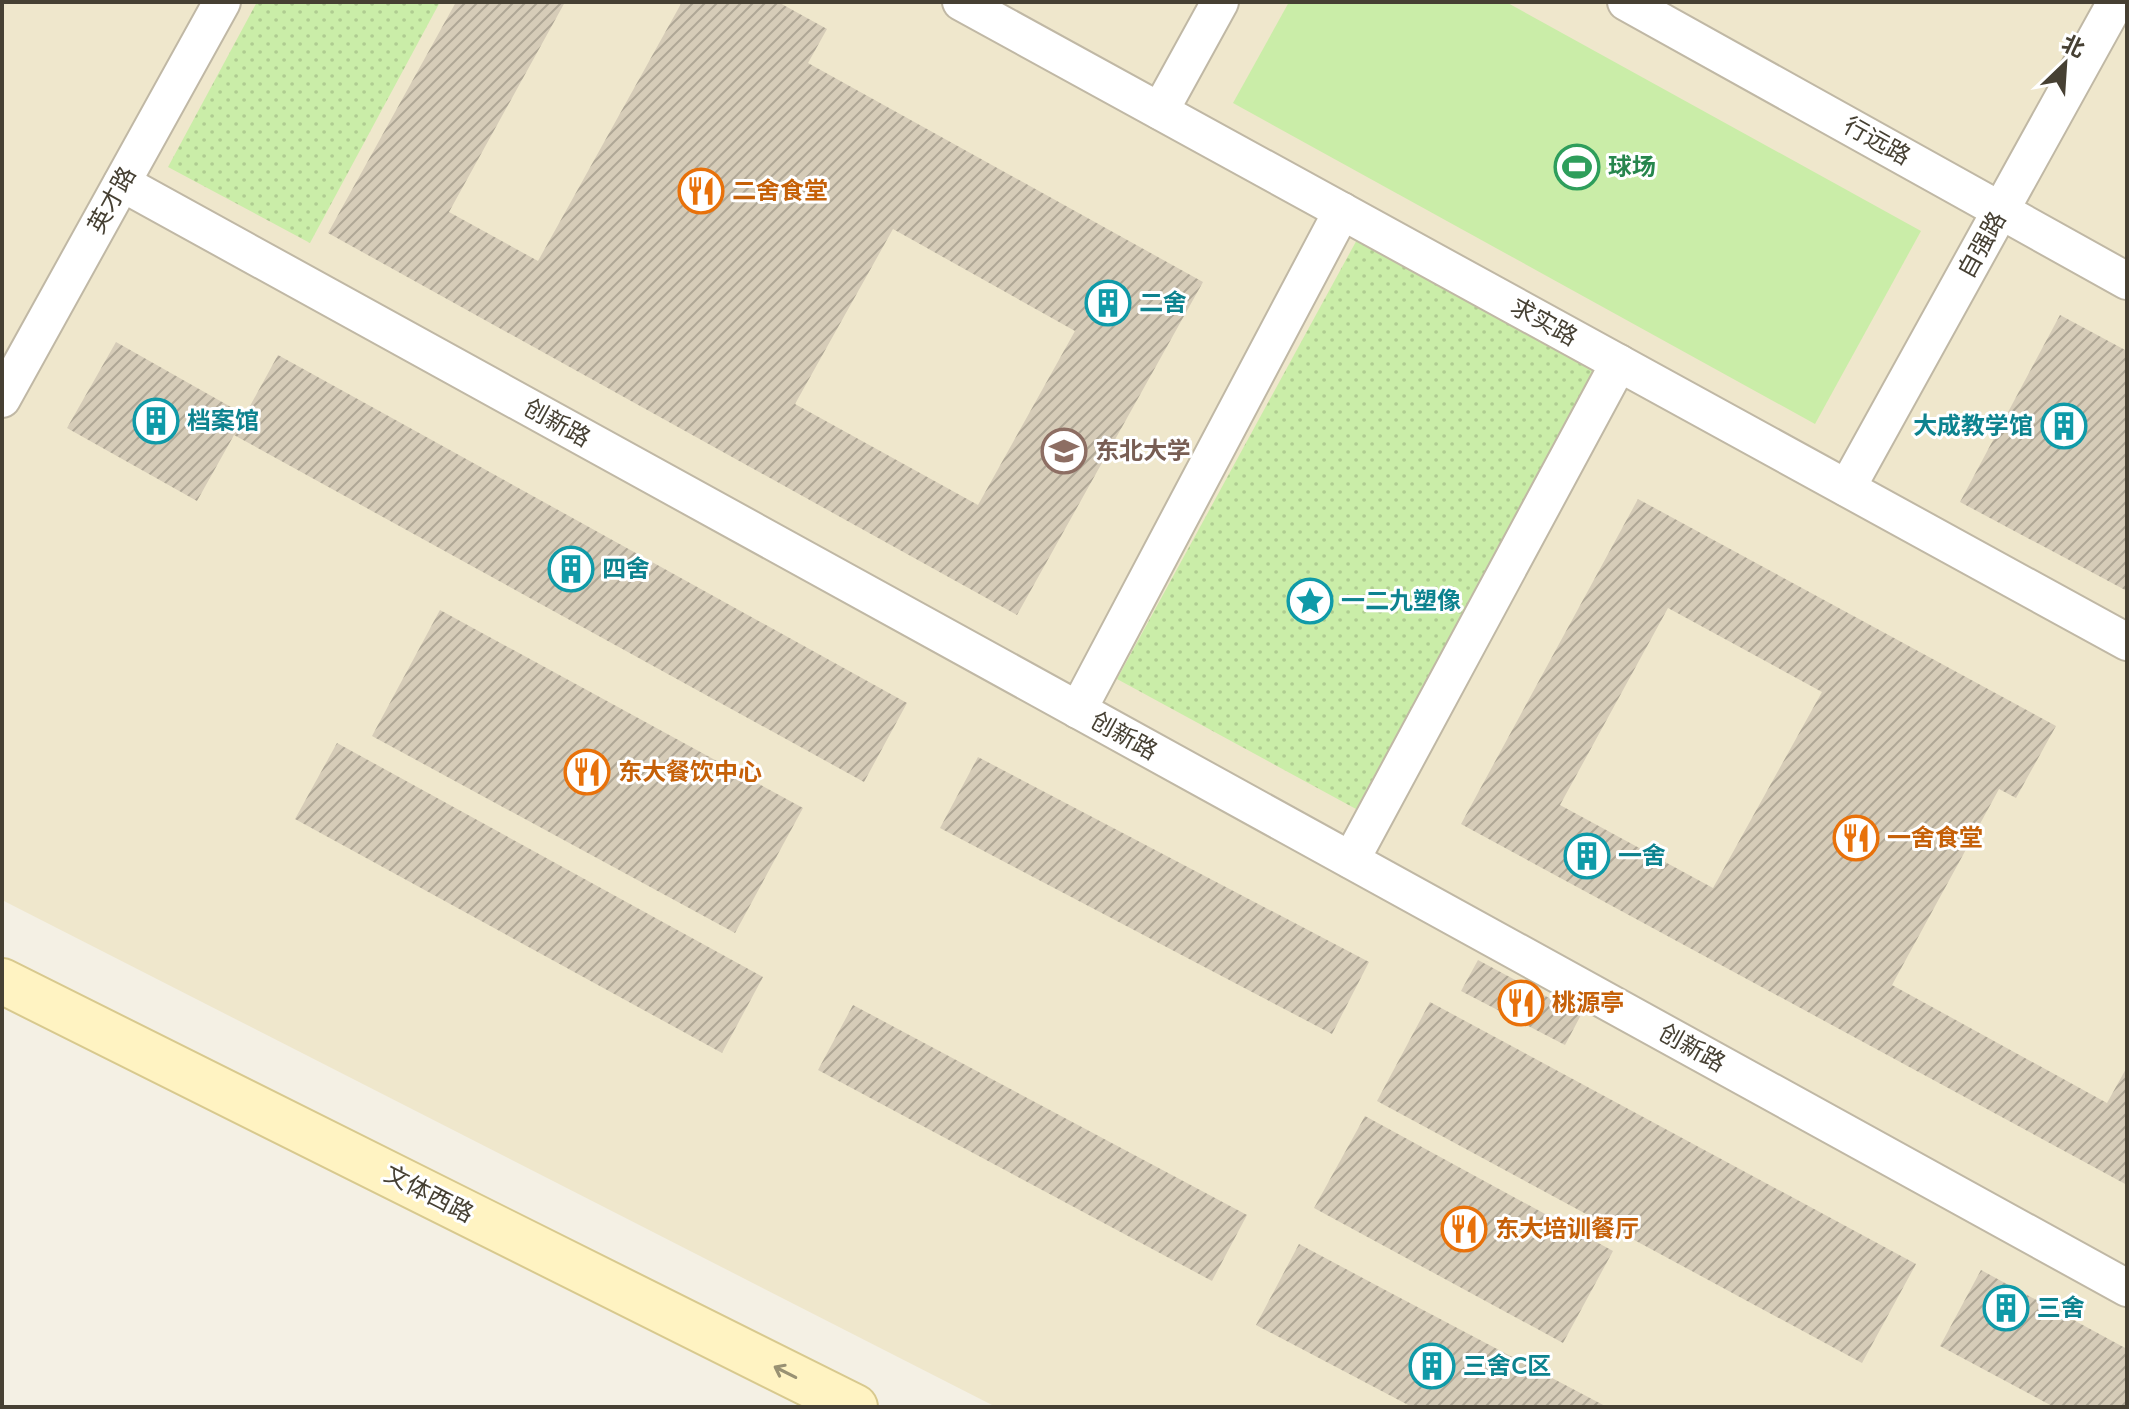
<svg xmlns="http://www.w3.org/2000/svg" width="2129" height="1409" font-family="'Nunito Sans','Noto Sans SC',sans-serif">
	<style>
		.education { fill: #efe7cc }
		.grass { fill: url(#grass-dots) }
		.garden { fill: #caeda8 }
		.building { fill: url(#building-hatch); fill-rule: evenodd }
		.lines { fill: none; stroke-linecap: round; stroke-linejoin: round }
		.street-casing { stroke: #c0b8a5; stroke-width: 40 }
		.secondary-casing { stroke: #d8c98e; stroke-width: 48 }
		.street { stroke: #fff; stroke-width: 36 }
		.secondary { stroke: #fff3c2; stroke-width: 44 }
		.oneway { stroke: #999173 }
		.labels { text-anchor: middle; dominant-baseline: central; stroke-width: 6; stroke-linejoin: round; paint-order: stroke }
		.street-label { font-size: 24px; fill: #464033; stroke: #fff }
		.leisure-label { font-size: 24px; font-weight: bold; fill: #27864d; stroke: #fff; text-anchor: start }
		.food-label { font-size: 24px; font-weight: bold; fill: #c56008; stroke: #fff; text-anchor: start }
		.culture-label { font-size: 24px; font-weight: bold; fill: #0d838f; stroke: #fff; text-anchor: start }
		.education-label { font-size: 24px; font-weight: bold; fill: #785e54; stroke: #fff; text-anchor: start }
	</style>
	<defs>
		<pattern id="grass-dots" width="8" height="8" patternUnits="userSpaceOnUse" patternTransform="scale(2)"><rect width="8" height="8" fill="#caeda8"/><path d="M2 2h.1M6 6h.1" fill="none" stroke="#afcc91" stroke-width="1.8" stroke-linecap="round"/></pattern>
		<pattern id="building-hatch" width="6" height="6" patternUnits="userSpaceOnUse" patternTransform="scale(2)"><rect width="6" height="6" fill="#d6ccb8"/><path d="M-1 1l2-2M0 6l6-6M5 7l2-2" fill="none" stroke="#afa796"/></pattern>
	</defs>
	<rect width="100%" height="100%" fill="#f4f0e4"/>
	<!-- education -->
	<path class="education" d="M2 2H2127V1407H996L2 900Z"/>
	<!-- grass -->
	<g class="grass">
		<path d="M257 2H440L310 243 168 167Z"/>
		<path d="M1359 236 1599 366 1356 809 1117 679Z"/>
	</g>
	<!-- garden -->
	<path class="garden" d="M1289 2H1506L1921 231 1815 424 1233 103Z"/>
	<!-- building -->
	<g class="building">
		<path d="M456 2H565L449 212 538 261 682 2H778L827 29 808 63 1203 282 1017 615 328 233ZM893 229 1075 331 978 505 795 404Z"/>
		<path d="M2060 315 2127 351V591L1960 502Z"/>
		<path d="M116 342 245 415 278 355 907 703 864 782 234 435 197 501 67 428Z"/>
		<path d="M1638 499 2056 726 2016 798 1999 789 1892 985 2107 1103 2127 1067V1185L1461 824ZM1668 608 1822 692 1713 888 1560 805Z"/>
		<path d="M440 610 803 808 735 933 372 736Z"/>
		<path d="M337 743 763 977 722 1053 295 819Z"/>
		<path d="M978 757 1369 962 1332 1034 940 828Z"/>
		<path d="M1478 960 1581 1015 1565 1045 1461 991Z"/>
		<path d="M1430 1002 1916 1264 1862 1363 1377 1101Z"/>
		<path d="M853 1005 1247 1215 1212 1281 818 1070Z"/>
		<path d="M1365 1116 1613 1251 1563 1343 1314 1208Z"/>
		<path d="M1299 1244 1389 1292 1607 1407H1412L1256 1325Z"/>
		<path d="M1981 1270 2127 1349V1407H2054L1940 1346Z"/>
	</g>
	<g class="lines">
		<!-- street casing -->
		<g class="street-casing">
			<g id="street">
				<path d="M961 2 2127 642"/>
				<path d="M1626 2 2127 281"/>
				<path d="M1160 111 1220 2"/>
				<path d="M122 183 2127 1288"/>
				<path d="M2 399 222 2"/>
				<path d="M1847 488 2116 2"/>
				<path d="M1078 710 1342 211"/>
				<path d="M1351 860 1619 363"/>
			</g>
		</g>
		<!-- secondary casing -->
		<g class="secondary-casing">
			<path id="secondary" d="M2 981 855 1407"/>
		</g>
		<!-- street -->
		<use href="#street" class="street"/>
		<!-- secondary -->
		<use href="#secondary" class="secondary"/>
	</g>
	<!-- one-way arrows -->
	<defs><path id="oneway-shaft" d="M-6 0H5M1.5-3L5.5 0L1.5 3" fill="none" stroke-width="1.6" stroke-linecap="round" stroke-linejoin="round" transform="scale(2)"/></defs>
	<use class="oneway" href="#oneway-shaft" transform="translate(785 1372) rotate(-153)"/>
	<!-- icons -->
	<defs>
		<g id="stadium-ring" transform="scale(2.3)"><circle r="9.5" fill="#fff" stroke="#2e9e5b" stroke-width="1.5"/><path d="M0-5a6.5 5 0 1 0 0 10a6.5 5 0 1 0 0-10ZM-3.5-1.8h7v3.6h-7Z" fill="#2e9e5b"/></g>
		<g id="restaurant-ring" transform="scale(2.3)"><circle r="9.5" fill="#fff" stroke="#e8710a" stroke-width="1.5"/><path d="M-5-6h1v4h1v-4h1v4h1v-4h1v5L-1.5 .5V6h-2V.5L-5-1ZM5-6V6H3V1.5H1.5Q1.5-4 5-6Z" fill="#e8710a"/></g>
		<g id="building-ring" transform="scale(2.3)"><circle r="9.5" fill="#fff" stroke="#0f9aa8" stroke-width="1.5"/><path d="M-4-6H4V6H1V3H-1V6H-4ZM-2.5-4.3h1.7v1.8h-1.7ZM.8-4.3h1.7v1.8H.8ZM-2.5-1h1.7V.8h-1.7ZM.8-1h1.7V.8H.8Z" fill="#0f9aa8"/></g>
		<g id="university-ring" transform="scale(2.3)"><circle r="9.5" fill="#fff" stroke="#8d6e63" stroke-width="1.5"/><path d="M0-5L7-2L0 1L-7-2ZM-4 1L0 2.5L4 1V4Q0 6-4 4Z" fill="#8d6e63"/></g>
		<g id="sight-ring" transform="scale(2.3)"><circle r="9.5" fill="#fff" stroke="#0f9aa8" stroke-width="1.5"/><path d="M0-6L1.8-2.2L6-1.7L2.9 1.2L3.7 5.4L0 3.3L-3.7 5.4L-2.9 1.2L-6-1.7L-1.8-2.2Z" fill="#0f9aa8"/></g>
	</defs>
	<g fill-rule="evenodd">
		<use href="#stadium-ring" x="1577" y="167"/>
		<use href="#restaurant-ring" x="701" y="191"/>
		<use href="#building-ring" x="1108" y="303"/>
		<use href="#building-ring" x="156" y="421"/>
		<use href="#building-ring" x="2064" y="426"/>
		<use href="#university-ring" x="1064" y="451"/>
		<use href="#building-ring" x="571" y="569"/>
		<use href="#sight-ring" x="1310" y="601"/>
		<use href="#restaurant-ring" x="587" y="772"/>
		<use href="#restaurant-ring" x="1856" y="838"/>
		<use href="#building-ring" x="1587" y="856"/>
		<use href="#restaurant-ring" x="1521" y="1003"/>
		<use href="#restaurant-ring" x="1464" y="1229"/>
		<use href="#building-ring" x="2006" y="1308"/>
		<use href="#building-ring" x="1432" y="1366"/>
	</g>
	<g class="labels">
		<!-- street labels -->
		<g class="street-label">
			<text transform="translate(1877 141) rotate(29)">行远路</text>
			<text transform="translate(112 200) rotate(-61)">英才路</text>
			<text transform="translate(1982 245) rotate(-61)">自强路</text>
			<text transform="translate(1544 322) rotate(29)">求实路</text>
			<text transform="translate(557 423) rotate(29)">创新路</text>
			<text transform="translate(1124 736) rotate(29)">创新路</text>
			<text transform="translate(1692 1048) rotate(29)">创新路</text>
			<text transform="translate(429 1194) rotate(27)">文体西路</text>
		</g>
		<!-- leisure labels -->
		<g class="leisure-label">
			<text x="1608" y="167">球场</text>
		</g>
		<!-- food labels -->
		<g class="food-label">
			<text x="732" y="191">二舍食堂</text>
			<text x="618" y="772">东大餐饮中心</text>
			<text x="1887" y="838">一舍食堂</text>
			<text x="1552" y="1003">桃源亭</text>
			<text x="1495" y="1229">东大培训餐厅</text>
		</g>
		<!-- culture labels -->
		<g class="culture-label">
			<text x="1139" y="303">二舍</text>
			<text x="187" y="421">档案馆</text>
			<text x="2033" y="426" text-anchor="end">大成教学馆</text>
			<text x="602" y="569">四舍</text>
			<text x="1341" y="601">一二九塑像</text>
			<text x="1618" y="856">一舍</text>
			<text x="2037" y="1308">三舍</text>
			<text x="1463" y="1366">三舍C区</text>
		</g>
		<!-- education labels -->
		<g class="education-label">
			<text x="1095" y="451">东北大学</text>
		</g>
	</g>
	<!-- border -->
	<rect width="2129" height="1409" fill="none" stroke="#464033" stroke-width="8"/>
	<!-- north arrow -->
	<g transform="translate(2065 64) rotate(25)" stroke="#ffffff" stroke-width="6" paint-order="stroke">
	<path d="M0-6L14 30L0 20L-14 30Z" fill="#464033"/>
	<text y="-12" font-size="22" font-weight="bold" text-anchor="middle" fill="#464033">北</text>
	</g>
</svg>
